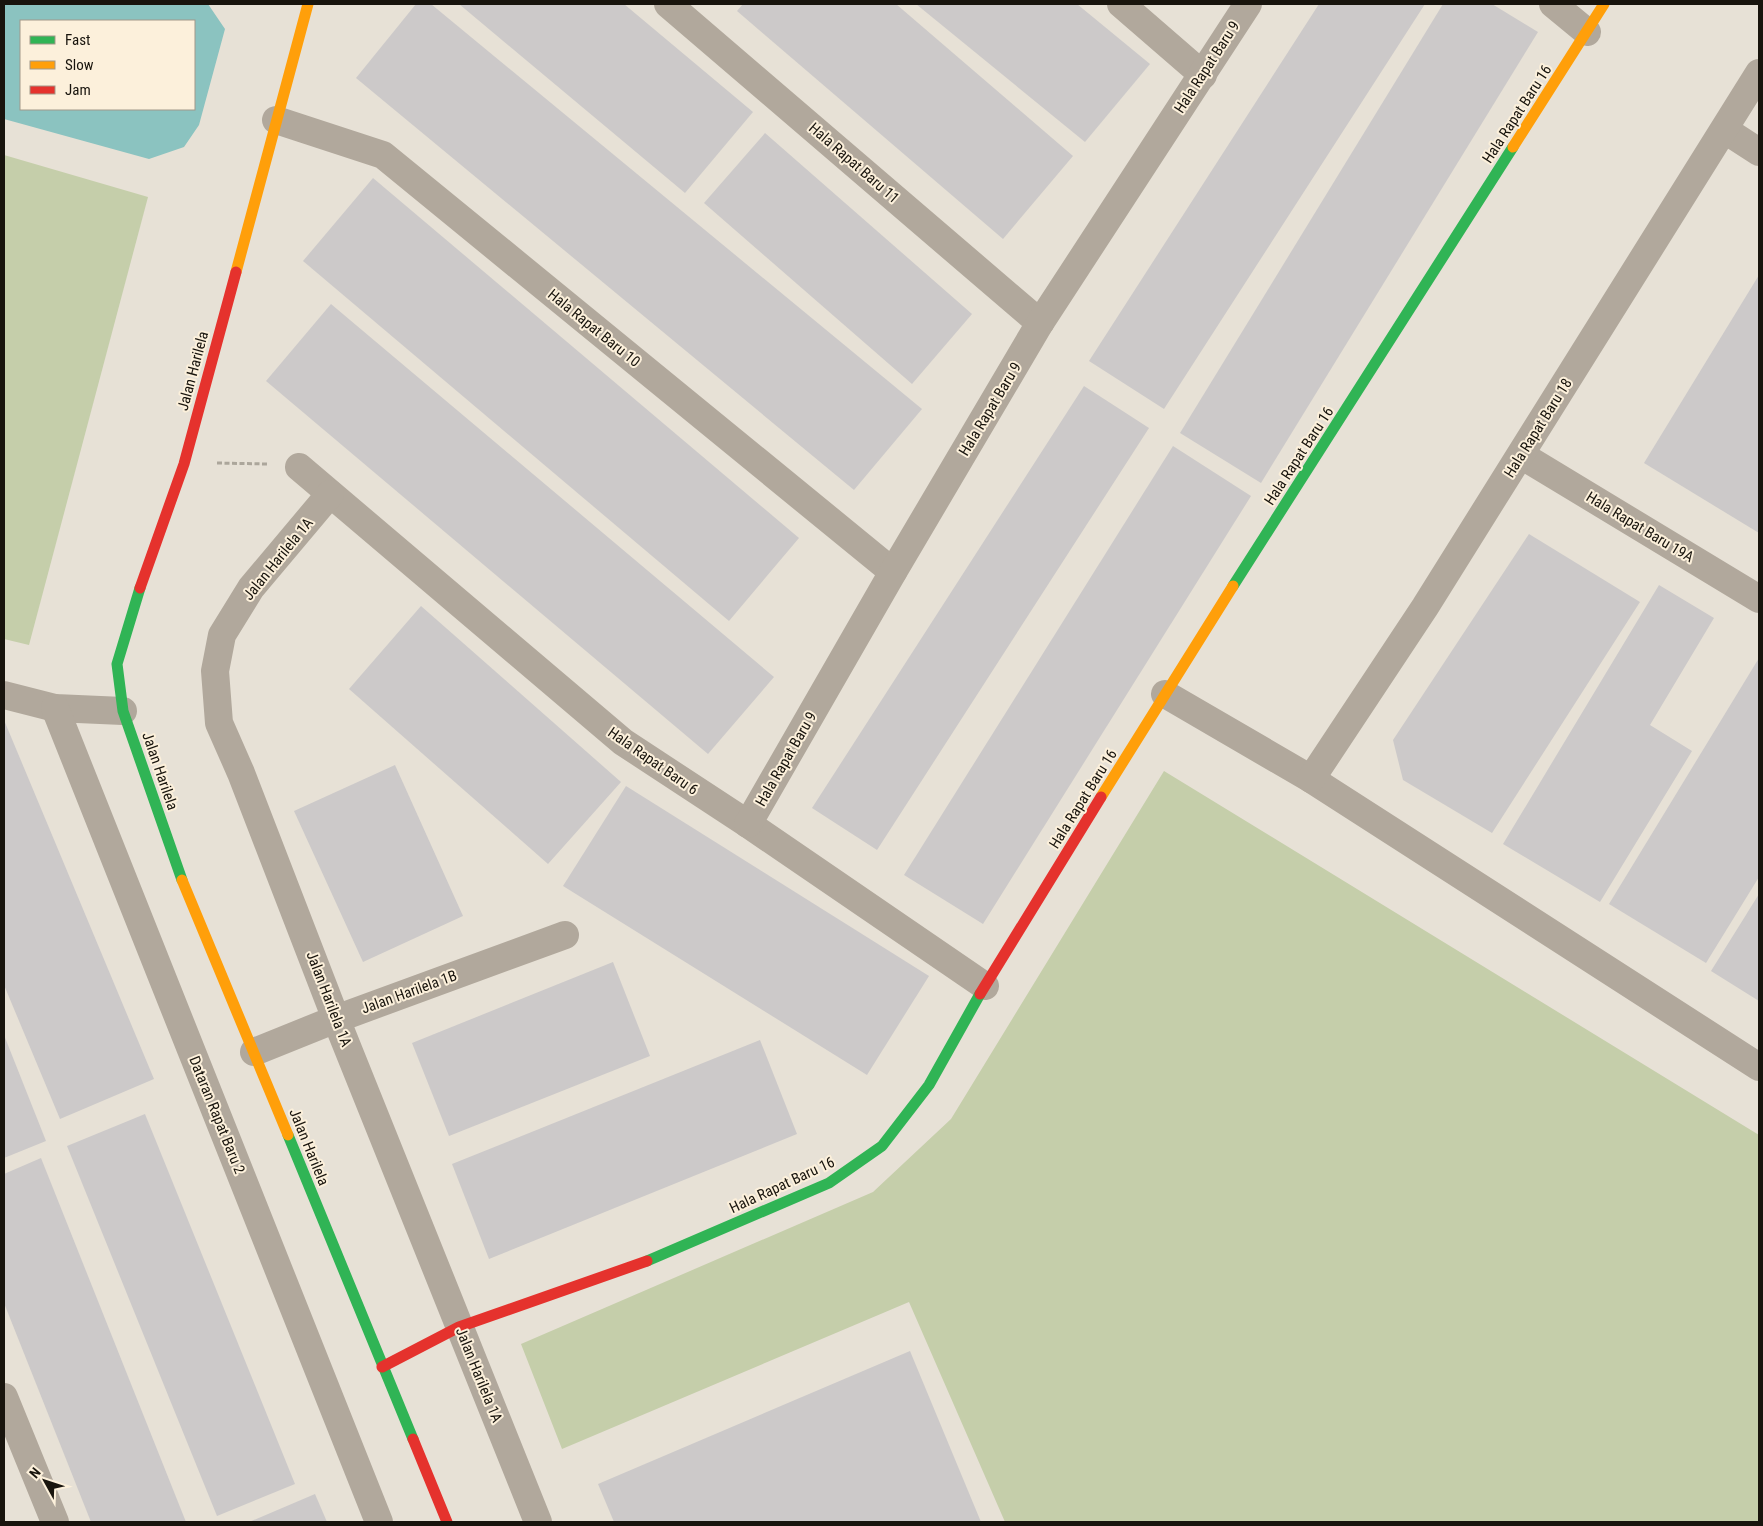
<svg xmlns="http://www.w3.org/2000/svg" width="1763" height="1526" font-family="'Roboto Condensed',sans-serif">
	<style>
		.green { fill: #c5ceaa }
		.water { fill: #8bc3c0; fill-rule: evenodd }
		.building { fill: #ccc9c9 }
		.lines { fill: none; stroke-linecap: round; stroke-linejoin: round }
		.path { stroke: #aca69b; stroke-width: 3; stroke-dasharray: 5 2.5; stroke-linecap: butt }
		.street { stroke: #b1a89c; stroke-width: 28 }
		.fast { stroke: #30b455; stroke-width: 11 }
		.slow { stroke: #ff9f0a; stroke-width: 11 }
		.jam { stroke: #e5322d; stroke-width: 11 }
		.labels { text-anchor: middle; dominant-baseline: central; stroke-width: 4; stroke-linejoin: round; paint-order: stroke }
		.street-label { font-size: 15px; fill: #18140d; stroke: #fcf0db }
	</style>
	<rect width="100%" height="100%" fill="#e7e1d6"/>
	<!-- green -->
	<g class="green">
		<path d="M4 155 148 197 29 645 4 639Z"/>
		<path d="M1164 771 1759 1135V1522H1005L909 1302 562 1449 521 1344 873 1192 951 1119Z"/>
	</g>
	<!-- water -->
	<path class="water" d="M4 4H208L225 29 199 125 184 147 149 159 4 119ZM21 21H194V109H21Z"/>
	<!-- building -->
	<g class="building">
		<path d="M416 4H431L922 409 854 490 356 78Z"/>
		<path d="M459 4H624L753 112 685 193Z"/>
		<path d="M743 4H896L1073 156 1003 239 737 11Z"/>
		<path d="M916 4H1077L1150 64 1085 142Z"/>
		<path d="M1319 4H1425L1164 409 1089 361Z"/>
		<path d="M1443 4H1492L1538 32 1261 483 1180 433Z"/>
		<path d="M765 133 972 314 912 384 704 203Z"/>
		<path d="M373 178 799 538 729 621 303 261Z"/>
		<path d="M1759 275V533L1644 463Z"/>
		<path d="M331 304 774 677 708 754 266 381Z"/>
		<path d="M1084 386 1149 428 877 850 812 808Z"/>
		<path d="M1173 446 1251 496 983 924 904 875Z"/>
		<path d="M1529 534 1640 602 1492 833 1403 780 1393 740Z"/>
		<path d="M1659 585 1714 618 1650 725 1692 751 1600 902 1503 844Z"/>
		<path d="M421 606 621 782 548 864 349 689Z"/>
		<path d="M1759 658V877L1706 963 1609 904Z"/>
		<path d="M4 720 154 1079 60 1119 4 985Z"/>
		<path d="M395 765 463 916 363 962 294 811Z"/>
		<path d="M626 786 929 976 867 1075 563 886Z"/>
		<path d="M1759 894V1001L1711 971Z"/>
		<path d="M613 962 650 1056 449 1136 412 1043Z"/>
		<path d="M4 1035 46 1141 4 1158Z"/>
		<path d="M760 1040 797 1134 489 1259 452 1164Z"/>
		<path d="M145 1114 295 1484 217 1516 67 1146Z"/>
		<path d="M41 1158 186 1522H91L4 1303V1174Z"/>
		<path d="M910 1351 981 1522H614L598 1484Z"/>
		<path d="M315 1494 327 1522H249Z"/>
	</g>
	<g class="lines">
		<!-- path -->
		<path class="path" d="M217 463 268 464"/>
		<!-- street -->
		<g class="street">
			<path d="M668 4 1040 323"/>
			<path d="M1121 4 1203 75"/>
			<path d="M1553 4 1587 32"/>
			<path d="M276 120 383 155 893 572"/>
			<path d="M1725 130 1759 152"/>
			<path d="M1521 455 1759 599"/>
			<path d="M299 467 623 742 748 824 985 986"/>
			<path d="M330 494 251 588 222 635 215 671 219 723 241 773 336 1019 538 1522"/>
			<path d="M1165 694 1311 779 1759 1067"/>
			<path d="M4 695 55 708 123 711"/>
			<path d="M55 708 379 1522"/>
			<path d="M1311 779 1425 607 1759 73"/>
			<path d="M748 824 893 572 1040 323 1248 4"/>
			<path d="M254 1052 336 1019 565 935"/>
			<path d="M4 1397 55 1522"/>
		</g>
		<!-- fast -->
		<g class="fast">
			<path d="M1233 586 1513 147"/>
			<path d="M140 588 117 664 123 711 182 880"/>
			<path d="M288 1135 413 1439"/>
			<path d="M647 1261 829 1183 882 1146 929 1085 980 994"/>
		</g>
		<!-- slow -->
		<g class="slow">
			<path d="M1513 147 1604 4"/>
			<path d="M236 272 308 4"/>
			<path d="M1101 797 1233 586"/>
			<path d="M182 880 288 1135"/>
		</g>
		<!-- jam -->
		<g class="jam">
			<path d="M140 588 184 464 236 272"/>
			<path d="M980 994 1101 797"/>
			<path d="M382 1367 459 1327 647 1261"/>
			<path d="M413 1439 447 1522"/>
		</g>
	</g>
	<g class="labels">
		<!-- street labels -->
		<g class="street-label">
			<text transform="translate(1207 67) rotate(-57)">Hala Rapat Baru 9</text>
			<text transform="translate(1517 114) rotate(-57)">Hala Rapat Baru 16</text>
			<text transform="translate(854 163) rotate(41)">Hala Rapat Baru 11</text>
			<text transform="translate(594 328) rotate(39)">Hala Rapat Baru 10</text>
			<text transform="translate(193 371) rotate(-75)">Jalan Harilela</text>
			<text transform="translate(990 409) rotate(-59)">Hala Rapat Baru 9</text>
			<text transform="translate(1538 428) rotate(-58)">Hala Rapat Baru 18</text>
			<text transform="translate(1299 456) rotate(-57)">Hala Rapat Baru 16</text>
			<text transform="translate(1640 527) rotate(31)">Hala Rapat Baru 19A</text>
			<text transform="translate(278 559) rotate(-51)">Jalan Harilela 1A</text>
			<text transform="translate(786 759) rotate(-60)">Hala Rapat Baru 9</text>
			<text transform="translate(653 761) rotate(35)">Hala Rapat Baru 6</text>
			<text transform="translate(160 771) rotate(71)">Jalan Harilela</text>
			<text transform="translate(1083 799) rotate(-58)">Hala Rapat Baru 16</text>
			<text transform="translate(409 992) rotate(-20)">Jalan Harilela 1B</text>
			<text transform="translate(329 999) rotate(69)">Jalan Harilela 1A</text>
			<text transform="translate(217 1115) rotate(68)">Dataran Rapat Baru 2</text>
			<text transform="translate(309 1147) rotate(68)">Jalan Harilela</text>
			<text transform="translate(782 1185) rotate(-25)">Hala Rapat Baru 16</text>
			<text transform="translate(479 1375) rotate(68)">Jalan Harilela 1A</text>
		</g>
	</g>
	<!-- border -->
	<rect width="1763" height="1526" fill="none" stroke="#18140d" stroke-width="10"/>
	<!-- legend -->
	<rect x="20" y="20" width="175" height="90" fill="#fcf0db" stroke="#a19889"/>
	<rect x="30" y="36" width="25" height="8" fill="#30b455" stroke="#a19889"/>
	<text x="65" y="45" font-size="15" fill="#18140d">Fast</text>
	<rect x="30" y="61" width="25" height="8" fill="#ff9f0a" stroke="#a19889"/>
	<text x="65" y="70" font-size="15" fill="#18140d">Slow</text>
	<rect x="30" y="86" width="25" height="8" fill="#e5322d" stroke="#a19889"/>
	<text x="65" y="95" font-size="15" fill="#18140d">Jam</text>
	<!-- north arrow -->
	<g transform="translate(45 1481) rotate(310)" stroke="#fcf0db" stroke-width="4" paint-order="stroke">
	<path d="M0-4L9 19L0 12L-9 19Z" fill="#18140d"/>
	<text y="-8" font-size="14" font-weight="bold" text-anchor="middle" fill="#18140d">N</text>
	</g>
</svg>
